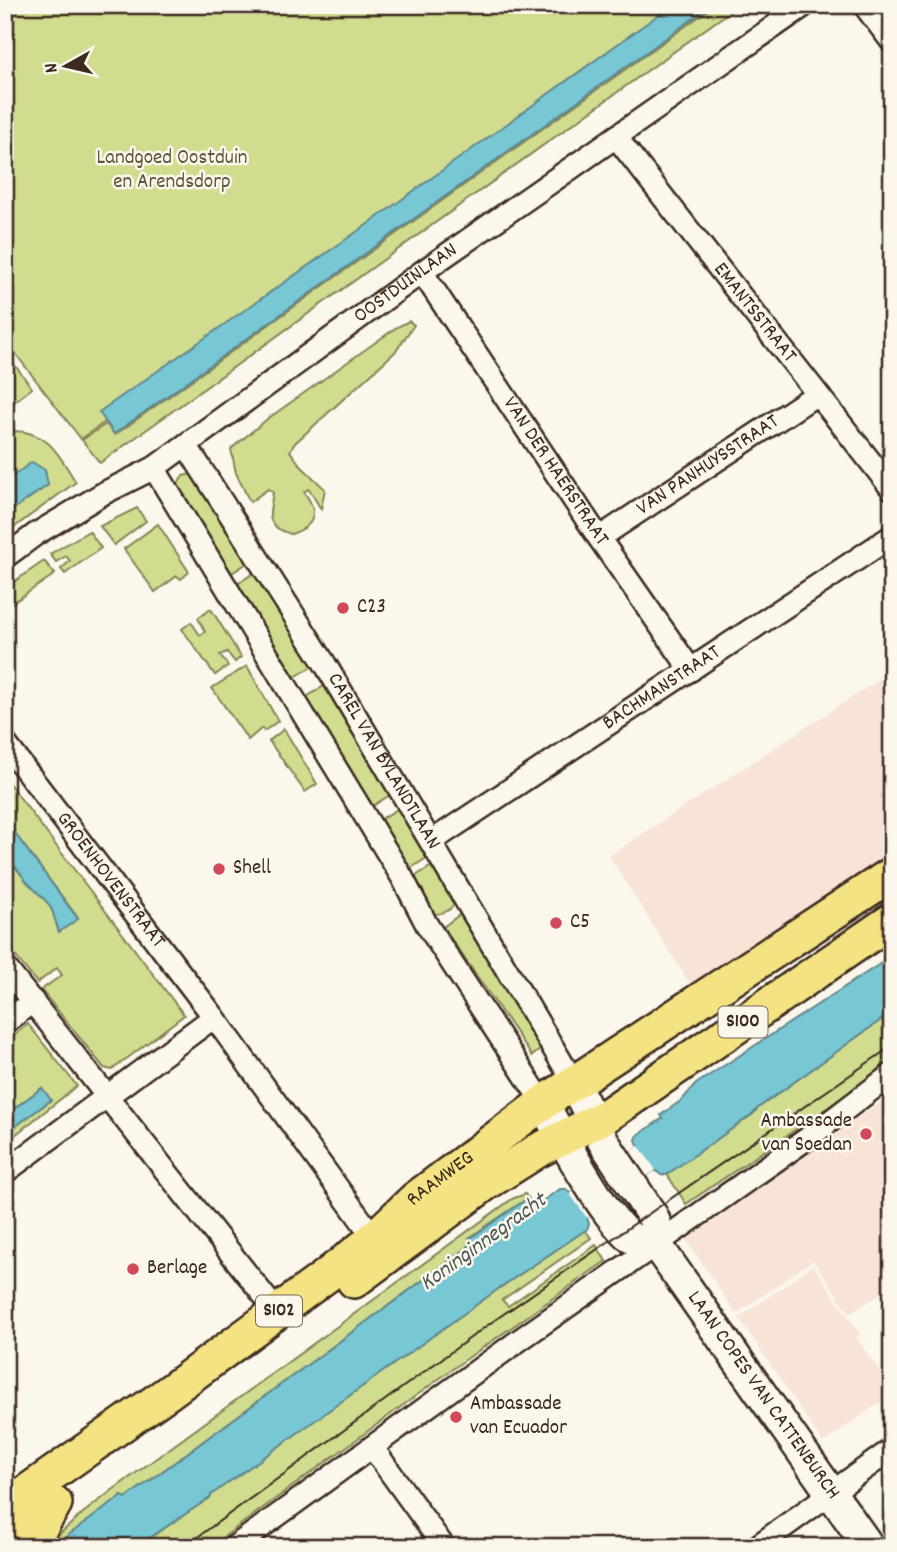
<svg xmlns="http://www.w3.org/2000/svg" width="897" height="1552" font-family="Dekko,sans-serif">
	<style>
		.built { fill: #f7e4d6 }
		.green { fill: #d1dc8f; stroke: #868356; stroke-width: 2 }
		.water { fill: #78c7d5; stroke: #60888c; stroke-width: 2 }
		.pier { fill: #fbf7ec }
		.lines { fill: none; stroke-linecap: round; stroke-linejoin: round }
		.street-casing { stroke: #3b2a1e; stroke-width: 26 }
		.secondary-casing { stroke: #3b2a1e; stroke-width: 35 }
		.primary-casing { stroke: #3b2a1e; stroke-width: 38 }
		.street { stroke: #fbf7ec; stroke-width: 21 }
		.secondary { stroke: #fbf7ec; stroke-width: 30 }
		.primary { stroke: #f4e382; stroke-width: 33 }
		.tram { stroke: #3b2a1e; stroke-width: 2 }
		.poi-dot { fill: #d1495b; stroke: #fbf7ec; stroke-width: 2.5 }
		.labels { text-anchor: middle; dominant-baseline: central; stroke-width: 5; stroke-linejoin: round; paint-order: stroke }
		.shield { fill: #fbf7ec; stroke: #75685c; stroke-width: 2 }
		.shield-label { font-size: 19px; font-weight: bold; fill: #3b2a1e }
		.park-label { font-size: 21px; fill: #60563a; stroke: #fbf7ec }
		.street-label { font-size: 21px; fill: #3b2a1e; stroke: #fbf7ec }
		.poi-label { font-size: 21px; fill: #3b2a1e; stroke: #fbf7ec; text-anchor: start }
		.water-label { font-size: 23px; font-style: italic; fill: #4d5955; stroke: #fbf7ec }
	</style>
	<rect width="100%" height="100%" fill="#fbf7ec"/>
	<filter id="ink" filterUnits="userSpaceOnUse"><feTurbulence type="fractalNoise" baseFrequency=".0143" numOctaves="2"/><feDisplacementMap in="SourceGraphic" scale="14" xChannelSelector="R" yChannelSelector="G"/><feConvolveMatrix kernelMatrix="1 2 1 2 8 2 1 2 1" color-interpolation-filters="sRGB"/></filter>
	<g filter="url(#ink)">
		<!-- built -->
		<g class="built">
			<path d="M892 671V853L692 987 609 856Z"/>
			<path d="M892 1095V1286L850 1314 813 1260 736 1314 687 1241 693 1229 707 1218Z"/>
			<path d="M813 1265 860 1334 856 1337 892 1390V1394L823 1443 739 1318Z"/>
		</g>
		<!-- green -->
		<g class="green">
			<path d="M5 5H691L81 439 5 340Z"/>
			<path d="M715 5H739L100 463 82 440 106 424 115 435Z"/>
			<path d="M409 321 414 325 395 352 295 443 290 451 301 466 325 489 321 509 310 491 308 489 304 492C319 512 316 526 291 534 263 526 270 514 273 492L268 489 250 502 236 473 231 449 266 420 397 327Z"/>
			<path d="M5 352 32 388 5 409Z"/>
			<path d="M15 431C50 432 59 456 76 482L5 534V515L48 485 33 463 5 482V435Z"/>
			<path d="M200 472 252 560 227 576 174 490 183 476Z"/>
			<path d="M137 508 146 521 114 545 100 526Z"/>
			<path d="M158 524 189 572 181 579 177 576 155 592 124 549Z"/>
			<path d="M89 531 101 548 65 574 61 569 70 561 66 556 56 562 50 554Z"/>
			<path d="M44 561 55 574 5 608V588Z"/>
			<path d="M258 570 315 665 290 680 233 587Z"/>
			<path d="M211 609 241 657 235 662 227 652 220 655 228 666 215 675 182 629 191 622 200 635 205 632 198 618Z"/>
			<path d="M247 666 278 721 264 731 262 728 248 740 212 688Z"/>
			<path d="M327 684 393 793 368 809 302 700Z"/>
			<path d="M284 729 317 784 305 792 269 741Z"/>
			<path d="M5 778 184 1015 112 1070 104 1068 41 990 62 975 57 968 37 983 5 943V853C17 875 43 891 52 910 55 917 56 925 59 932L78 918 5 820Z"/>
			<path d="M401 807 430 856 406 871 376 822Z"/>
			<path d="M435 864 456 899C452 911 444 914 432 914L411 879Z"/>
			<path d="M463 912 544 1047 532 1056 443 927Z"/>
			<path d="M892 1012V1064L686 1204 667 1174 753 1114 758 1108Z"/>
			<path d="M28 1024 77 1086 5 1143V1134L51 1100 42 1088 5 1115V1042Z"/>
			<path d="M525 1194 528 1198 469 1238 470 1244 467 1248 126 1498 122 1496 58 1543 54 1539 83 1513 114 1489 512 1199Z"/>
			<path d="M585 1230 591 1238 502 1300 508 1306 596 1245 606 1261 458 1365 210 1547H136L211 1497 210 1495 501 1287Z"/>
		</g>
		<!-- water -->
		<g class="water">
			<path d="M672 5H712L114 434 99 412 365 226Z"/>
			<path d="M32 462 45 470 48 485 5 515V482Z"/>
			<path d="M5 820 78 919 59 932 52 910 46 901 26 881 6 854Z"/>
			<path d="M892 956V1012L758 1108 753 1114 666 1175H661L655 1170 587 1217 589 1224 587 1229 501 1287 211 1495V1497L136 1547H52L122 1496 126 1498 467 1248 470 1244 469 1239 528 1198 535 1206 560 1189H566L571 1194 639 1147 636 1140 638 1135 663 1118 661 1115 682 1100 696 1084Z"/>
			<path d="M42 1088 51 1100 5 1134V1115Z"/>
		</g>
		<!-- pier -->
		<path class="pier" d="M639 1146 656 1170 587 1218 570 1194Z"/>
		<g class="lines">
			<!-- street casing -->
			<g class="street-casing">
				<g id="street">
					<path d="M864 5 892 42"/>
					<path id="s1" d="M616 137 892 489"/>
					<path id="s2" d="M422 272 599 538 691 670"/>
					<path id="s3" d="M186 445 325 664 574 1083"/>
					<path d="M154 468 402 877 427 925 543 1103"/>
					<path id="s4" d="M599 538 817 394"/>
					<path id="s5" d="M5 557 36 534 104 493 154 468 422 272 805 5"/>
					<path id="s6" d="M5 743 214 1017 374 1238"/>
					<path id="s7" d="M432 841 892 536"/>
					<path d="M5 967 277 1312"/>
					<path d="M5 1023 33 1001"/>
					<path d="M5 1172 214 1017"/>
					<path d="M372 1447 444 1547"/>
					<path d="M234 1547 518 1341 808 1138 892 1074"/>
					<path d="M756 1547 892 1449"/>
				</g>
			</g>
			<!-- secondary casing -->
			<g class="secondary-casing">
				<g id="secondary">
					<path id="s8" d="M574 1083 603 1141 653 1217 656 1225V1244L869 1547"/>
					<path d="M543 1103C558 1131 609 1227 635 1240 641 1243 650 1243 656 1244"/>
				</g>
			</g>
			<!-- primary casing -->
			<g class="primary-casing">
				<g id="primary">
					<path d="M354 1281 485 1184 537 1151 606 1116 892 920"/>
					<path id="s9" d="M5 1507 169 1392 326 1276 372 1240 415 1199 543 1103 892 874"/>
					<path d="M5 1533 47 1504"/>
					<path d="M29 1547 55 1503"/>
				</g>
			</g>
			<!-- street -->
			<use href="#street" class="street"/>
			<!-- secondary -->
			<use href="#secondary" class="secondary"/>
			<!-- primary -->
			<use href="#primary" class="primary"/>
			<!-- tram -->
			<path class="tram" d="M184 1547 492 1322 892 1046"/>
		</g>
	</g>
	<!-- markers -->
	<g class="poi-dot">
		<circle cx="343" cy="608" r="7"/>
		<circle cx="219" cy="869" r="7"/>
		<circle cx="556" cy="923" r="7"/>
		<circle cx="866" cy="1134" r="7"/>
		<circle cx="133" cy="1269" r="7"/>
		<circle cx="456" cy="1417" r="7"/>
	</g>
	<g class="labels">
		<!-- shield labels -->
		<g class="shield">
			<rect x="718.5" y="1006.5" width="49" height="31" rx="5"/>
			<rect x="256" y="1295.5" width="46" height="31" rx="5"/>
		</g>
		<g class="shield-label">
			<text x="743" y="1022">S100</text>
			<text x="279" y="1311">S102</text>
		</g>
		<!-- park labels -->
		<g class="park-label">
			<text x="172" y="159">Landgoed Oostduin<tspan x="172" dy="24">en Arendsdorp</tspan></text>
		</g>
		<!-- street labels -->
		<g class="street-label">
			<text stroke="none"><textPath href="#s5" startOffset="486">OOSTDUINLAAN</textPath></text>
			<text stroke="none"><textPath href="#s1" startOffset="224">EMANTSSTRAAT</textPath></text>
			<text stroke="none"><textPath href="#s4" startOffset="131">VAN PANHUYSSTRAAT</textPath></text>
			<text stroke="none"><textPath href="#s2" startOffset="240">VAN DER HAERSTRAAT</textPath></text>
			<text stroke="none"><textPath href="#s7" startOffset="276">BACHMANSTRAAT</textPath></text>
			<text stroke="none"><textPath href="#s3" startOffset="373">CAREL VAN BYLANDTLAAN</textPath></text>
			<text stroke="none"><textPath href="#s6" startOffset="173">GROENHOVENSTRAAT</textPath></text>
			<text stroke="none"><textPath href="#s9" startOffset="546">RAAMWEG</textPath></text>
			<text stroke="none"><textPath href="#s8" startOffset="369">LAAN COPES VAN CATTENBURCH</textPath></text>
		</g>
		<!-- poi labels -->
		<g class="poi-label">
			<text x="357" y="608">C23</text>
			<text x="233" y="869">Shell</text>
			<text x="570" y="923">C5</text>
			<text x="852" y="1122" text-anchor="end">Ambassade<tspan x="852" dy="24">van Soedan</tspan></text>
			<text x="147" y="1269">Berlage</text>
			<text x="470" y="1405">Ambassade<tspan x="470" dy="24">van Ecuador</tspan></text>
		</g>
		<!-- water labels -->
		<g class="water-label">
			<text transform="translate(484 1243) rotate(-36)">Koninginnegracht</text>
		</g>
	</g>
	<!-- margin -->
	<rect width="897" height="1552" fill="none" stroke="#fbf7ec" stroke-width="28"/>
	<rect x="14" y="14" width="869" height="1524" fill="none" stroke="#3b2a1e" stroke-width="2.5" filter="url(#ink)"/>
	<!-- north arrow -->
	<g transform="translate(66 66) rotate(262)" stroke="#fbf7ec" stroke-width="5" paint-order="stroke">
	<path d="M0-5L12 26L0 18L-12 26Z" fill="#3b2a1e"/>
	<text y="-10" font-size="19" font-weight="bold" text-anchor="middle" fill="#3b2a1e">N</text>
	</g>
</svg>
